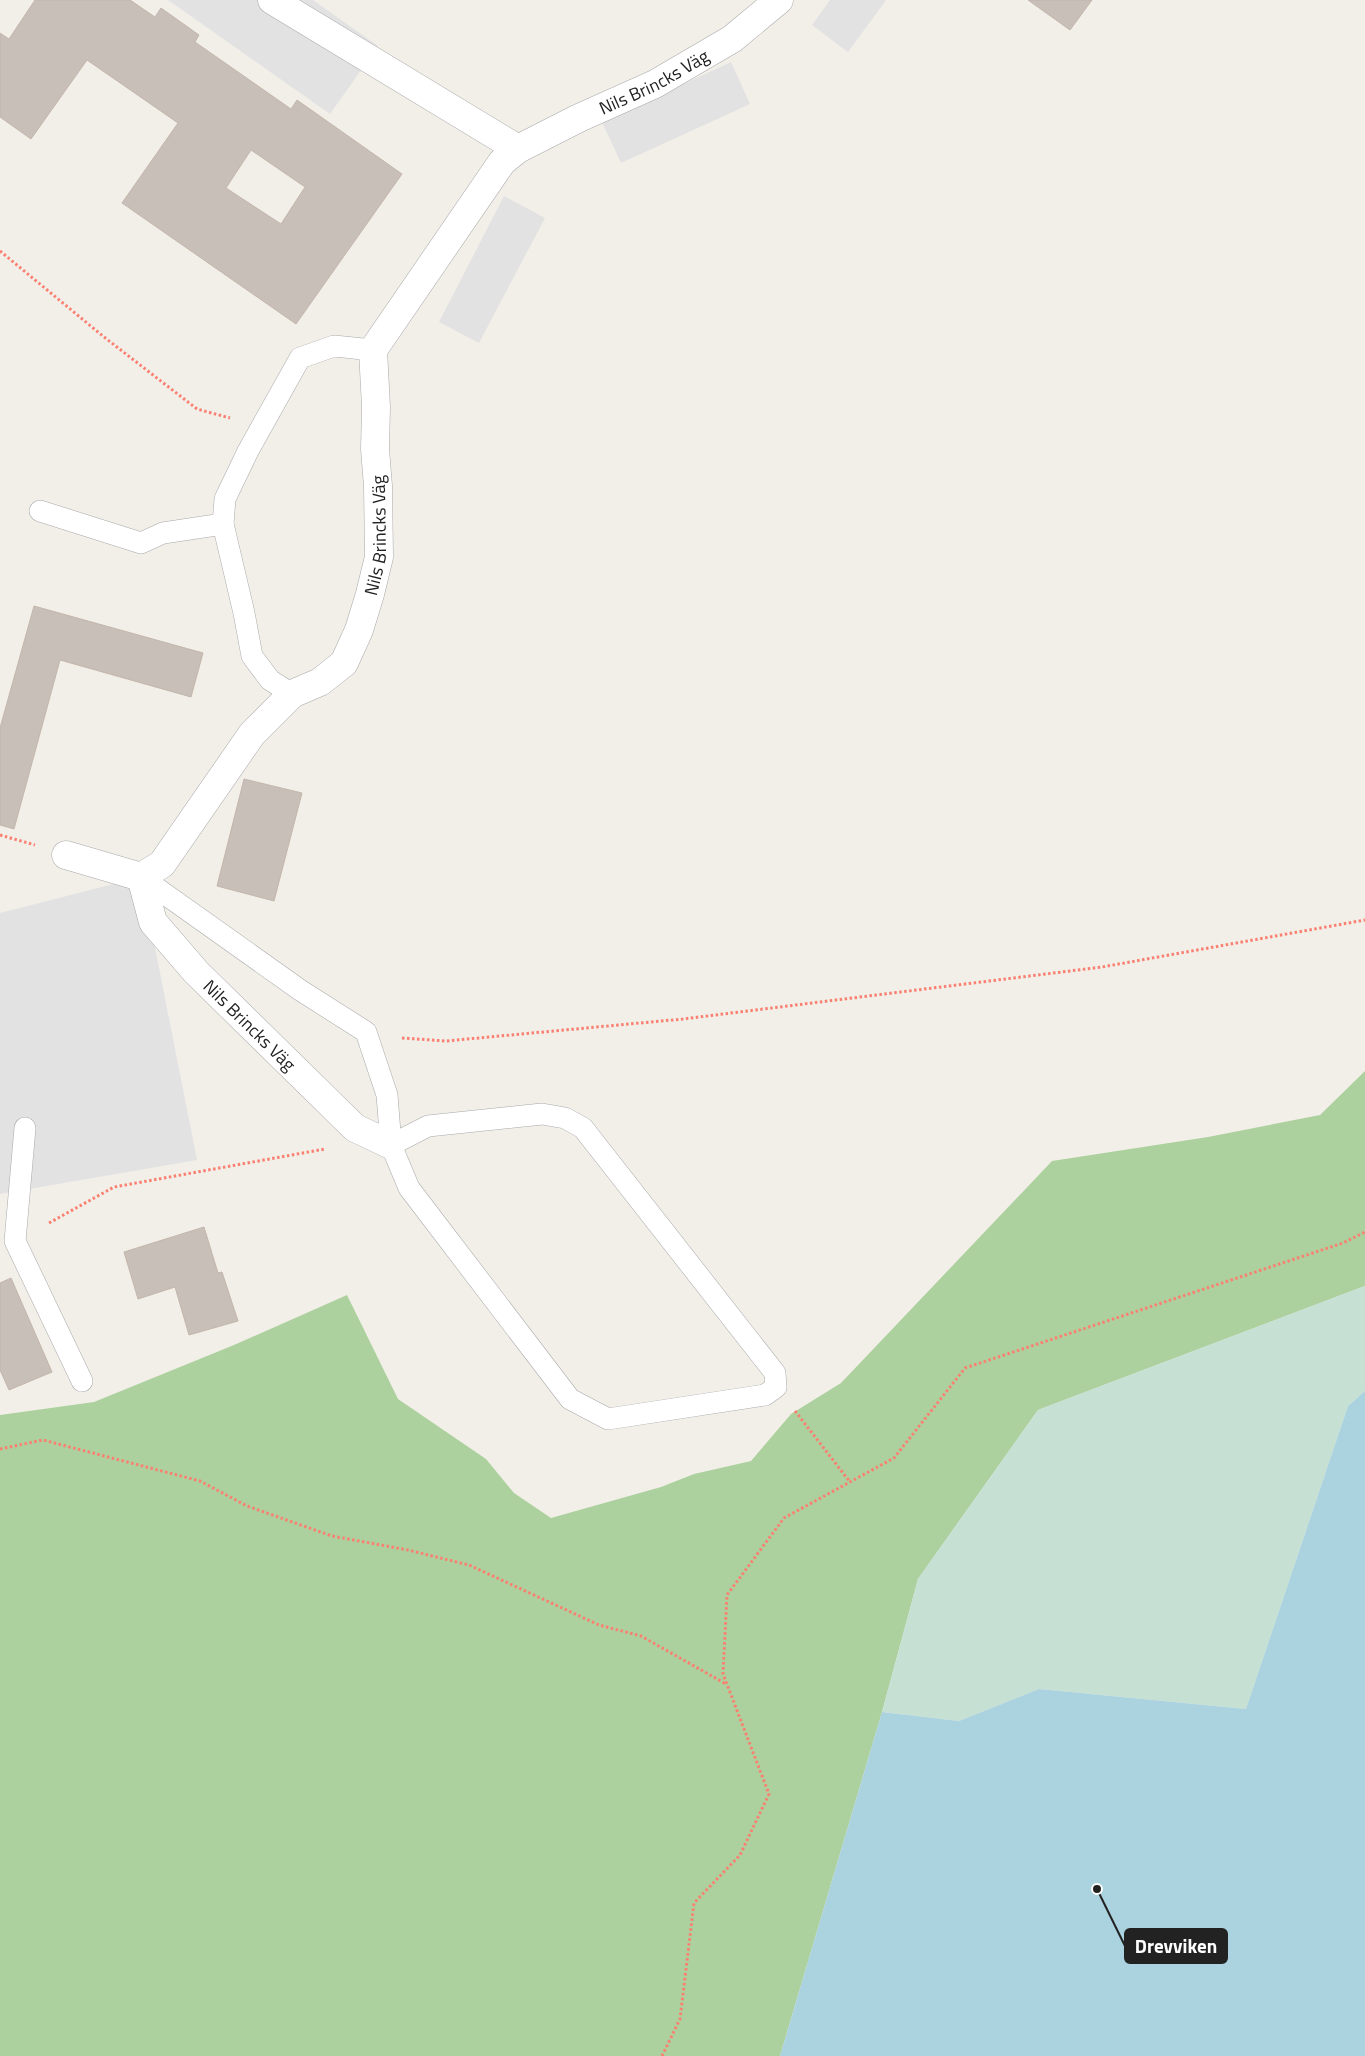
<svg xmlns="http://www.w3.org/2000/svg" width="1365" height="2056" font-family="'Titillium Web',sans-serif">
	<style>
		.forest { fill: #add19e }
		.wetland { fill: #c6e0d4 }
		.parking { fill: #e2e2e2 }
		.water { fill: #aad3df }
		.building { fill: #c7bfb8; stroke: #c4b6ab; fill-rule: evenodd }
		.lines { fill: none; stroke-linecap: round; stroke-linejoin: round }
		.service-casing { stroke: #a9a9a9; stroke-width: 22 }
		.minor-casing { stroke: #a9a9a9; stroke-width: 29 }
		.path { stroke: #fa8072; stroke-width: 3; stroke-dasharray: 2.5 2.5; stroke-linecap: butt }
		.service { stroke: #fff; stroke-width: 21 }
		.minor { stroke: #fff; stroke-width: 28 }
		.labels { text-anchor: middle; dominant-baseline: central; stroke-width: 4.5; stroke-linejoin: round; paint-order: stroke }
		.street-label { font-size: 18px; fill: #222; stroke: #fff }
		.leader { fill: none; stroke: #222; stroke-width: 2 }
		.callout-dot { fill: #222; stroke: #fff; stroke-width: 2 }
		.callout { fill: #222; stroke: #222; stroke-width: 2 }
		.callout-label { font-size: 19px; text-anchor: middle; font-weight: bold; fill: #fff }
	</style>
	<rect width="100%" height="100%" fill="#f2efe9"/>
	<!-- forest -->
	<path class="forest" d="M1365 1071V1286L1038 1410 918 1579 882 1712 780 2056H0V1415L94 1402 234 1345 347 1295 398 1399 486 1459 514 1493 551 1518 661 1487 694 1474 751 1461 791 1414 841 1383 1052 1161 1208 1137 1320 1115Z"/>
	<!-- wetland -->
	<path class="wetland" d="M1365 1286V1391L1348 1406 1246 1709 1039 1689 959 1721 882 1712 918 1579 1038 1410Z"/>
	<!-- parking -->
	<g class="parking">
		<path d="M168 0H313L378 46 330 114Z"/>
		<path d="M830 0H886L848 52 812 25Z"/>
		<path d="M731 62 750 104 621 163 602 122Z"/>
		<path d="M504 196 545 218 479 343 439 322Z"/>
		<path d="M141 877 197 1160 0 1194V913Z"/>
	</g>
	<!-- water -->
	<path class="water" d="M1365 1391V2056H780L882 1712 959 1721 1039 1689 1246 1709 1348 1406Z"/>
	<!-- building -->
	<g class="building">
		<path d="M35 0H130L155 17 161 8 199 35 195 42 291 109 297 100 402 174 296 324 122 203 178 123 87 60 31 139 0 117V33L9 39ZM251 150 305 187 281 224 226 188Z"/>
		<path d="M1028 0H1092L1070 30Z"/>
		<path d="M34 606 203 653 191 697 60 660 14 829 0 825V728Z"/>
		<path d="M244 779 302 793 274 901 217 886Z"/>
		<path d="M204 1227 218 1273 222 1272 238 1321 189 1335 175 1287 138 1299 124 1252Z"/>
		<path d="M11 1278 52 1372 9 1390 0 1370V1283Z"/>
	</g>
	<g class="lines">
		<!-- service casing -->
		<g class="service-casing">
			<g id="service">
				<path d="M40 511 141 543 163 533 223 524 225 499 248 451 300 358 334 346 373 350"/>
				<path d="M223 524 244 613 252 656 270 680 292 694"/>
				<path d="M141 877 300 990 366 1032 387 1095 391 1145 409 1188 570 1399 608 1419 765 1395 776 1387 775 1373 583 1128 565 1118 542 1114 428 1126 391 1145"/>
				<path d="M25 1128 15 1241 82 1381"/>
			</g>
		</g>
		<!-- minor casing -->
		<g class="minor-casing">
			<g id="minor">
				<path d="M272 0 518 149"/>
				<path id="s1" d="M66 855 141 877 162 864 252 734 292 694 320 682 344 663 359 630 370 594 379 557 378 486 375 449 376 407 373 350 502 162 518 149 579 118 655 84 732 39 779 0"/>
				<path id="s2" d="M141 877 153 922 196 972 355 1128 391 1145"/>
			</g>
		</g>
		<!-- path -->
		<g class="path">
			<path d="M0 251 104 337 197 409 230 418"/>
			<path d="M0 835 35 845"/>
			<path d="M402 1038 446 1041 683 1019 1102 967 1365 920"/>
			<path d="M49 1223 114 1187 325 1149"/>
			<path d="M795 1411 850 1482"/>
			<path d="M0 1449 43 1440 200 1481 247 1506 332 1536 408 1550 469 1565 599 1625 641 1636 726 1684"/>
			<path d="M662 2056 680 2019 694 1903 740 1855 769 1794 723 1674 727 1595 784 1518 894 1458 965 1368 1343 1243 1365 1232"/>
		</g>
		<!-- service -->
		<use href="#service" class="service"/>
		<!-- minor -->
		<use href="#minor" class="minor"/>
	</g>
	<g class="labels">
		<!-- street labels -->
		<g class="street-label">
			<text stroke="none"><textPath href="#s1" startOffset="1098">Nils Brincks Väg</textPath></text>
			<text stroke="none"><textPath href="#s1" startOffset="512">Nils Brincks Väg</textPath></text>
			<text stroke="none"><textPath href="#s2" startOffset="188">Nils Brincks Väg</textPath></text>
		</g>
	</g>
	<!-- callouts -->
	<path class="leader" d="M1097 1889L1125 1946"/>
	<circle class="callout-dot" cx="1097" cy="1889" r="5"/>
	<rect class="callout" x="1125" y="1929" width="102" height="34" rx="5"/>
	<g class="callout-label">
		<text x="1176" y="1953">Drevviken</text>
	</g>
</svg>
